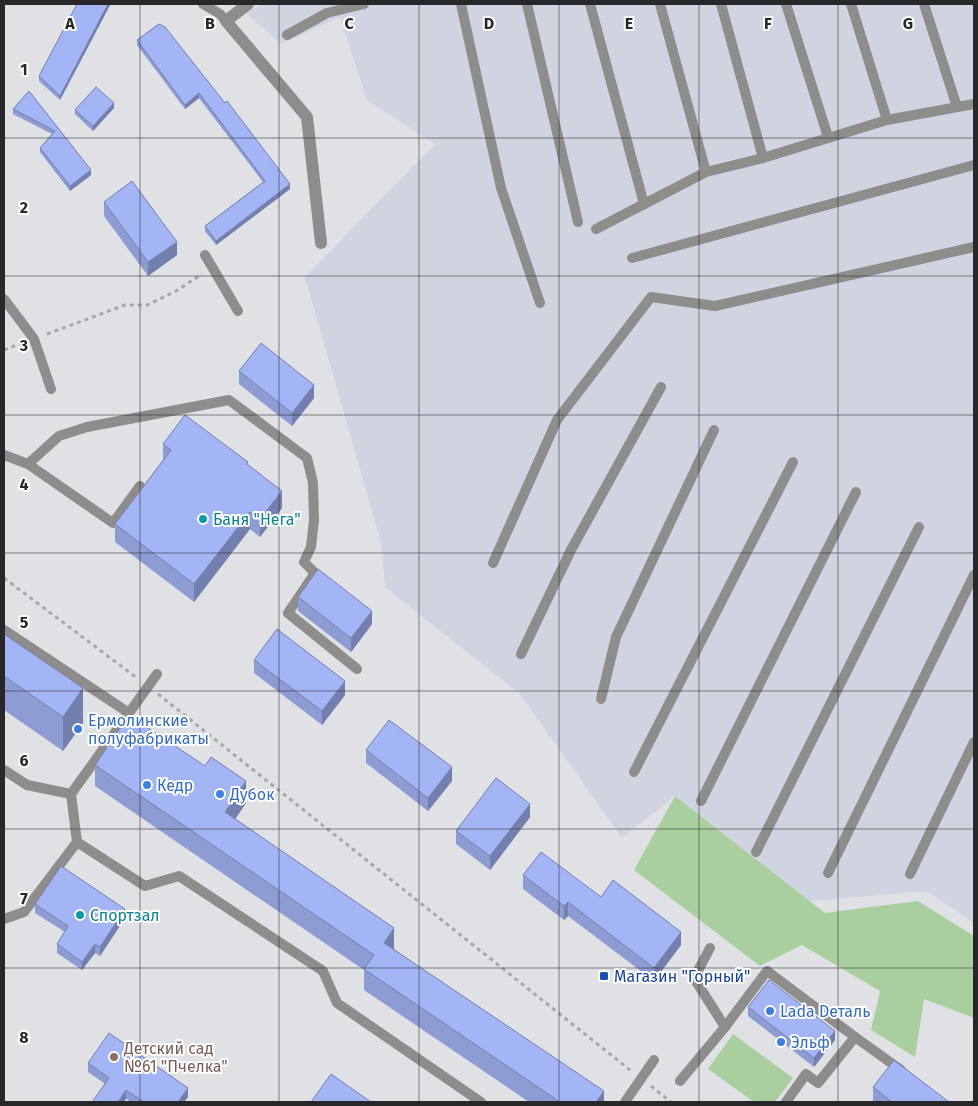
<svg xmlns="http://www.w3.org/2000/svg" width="978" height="1106" font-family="'Fira Sans',sans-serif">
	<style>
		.built { fill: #d0d4e0 }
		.green { fill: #a9cf9e }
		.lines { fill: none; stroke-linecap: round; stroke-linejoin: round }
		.path { stroke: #a6a8ab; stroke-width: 3; stroke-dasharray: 4 4; stroke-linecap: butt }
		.lane { stroke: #8f8d8c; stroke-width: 10 }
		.street { stroke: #8f8d8c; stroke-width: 12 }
		.wall { fill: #8d9cd3 }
		.shaded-wall { fill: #737fac }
		.building { fill: #a4b5f5; stroke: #737fac }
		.grid { fill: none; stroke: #28282a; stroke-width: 1; stroke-opacity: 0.55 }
		.culture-dot { fill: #0f9aa8; stroke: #fff; stroke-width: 2 }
		.shop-dot { fill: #3f7fe0; stroke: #fff; stroke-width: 2 }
		.transit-dot { fill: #1a4fb4; stroke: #fff; stroke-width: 2 }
		.education-dot { fill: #8d6e63; stroke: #fff; stroke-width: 2 }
		.labels { text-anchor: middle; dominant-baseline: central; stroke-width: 4; stroke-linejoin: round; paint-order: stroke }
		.culture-label { font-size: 16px; fill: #0d838f; stroke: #fff; text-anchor: start }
		.shop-label { font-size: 16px; fill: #366cbe; stroke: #fff; text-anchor: start }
		.transit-label { font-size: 16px; fill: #164399; stroke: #fff; text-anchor: start }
		.education-label { font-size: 16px; fill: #785e54; stroke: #fff; text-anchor: start }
		.grid-label { font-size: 16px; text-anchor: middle; font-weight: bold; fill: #28282a; stroke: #fff; stroke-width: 4; stroke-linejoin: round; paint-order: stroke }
	</style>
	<rect width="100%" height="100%" fill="#dfe1e5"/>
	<!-- built -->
	<path class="built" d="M262 4H974V923L927 891 810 901 675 796 622 838 520 694 385 587 381 542 305 277 435 144 367 100 340 17 281 44 246 13Z"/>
	<!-- green -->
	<g class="green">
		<path d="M675 796 825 913 918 901 974 936V1018L924 999 915 1057 871 1030 880 991 802 945 760 966 634 870Z"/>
		<path d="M733 1034 793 1078 775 1102H754L708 1069Z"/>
	</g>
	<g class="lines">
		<!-- path -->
		<g class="path">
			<path d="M47 334 125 305H147L176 291 202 274"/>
			<path d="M4 350 22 343"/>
			<path d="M4 578 137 678"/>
			<path d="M158 694 630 1070"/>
			<path d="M651 1086 671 1102"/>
		</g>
		<!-- lane -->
		<g class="lane">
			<path d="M203 4 220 14 226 21"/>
			<path d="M461 4 501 188 540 303"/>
			<path d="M527 4 578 222"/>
			<path d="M590 4 644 204"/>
			<path d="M660 4 706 172"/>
			<path d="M721 4 763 158"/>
			<path d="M786 4 828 137"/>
			<path d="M851 4 887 120"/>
			<path d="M924 4 957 107"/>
			<path d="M287 35 327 13 364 4"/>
			<path d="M596 229 706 172 763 158 887 120 974 104"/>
			<path d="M205 255 238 311"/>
			<path d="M632 258 974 165"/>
			<path d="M4 299 34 339 51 389"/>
			<path d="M4 455 28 464 113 523 140 486"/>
			<path d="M28 464 59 436 87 427 229 400 307 458 313 483 314 520 311 547 304 562 315 573 288 613 357 669"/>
			<path d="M493 563 557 420 651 297 715 306 974 247"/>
			<path d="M4 630 129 713"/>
			<path d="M521 654 571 550 661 387"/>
			<path d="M601 699 616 637 714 430"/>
			<path d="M4 770 27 785 71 794 157 674"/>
			<path d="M634 772 793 462"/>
			<path d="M701 801 856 492"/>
			<path d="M77 842 145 886 179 876 323 971 337 1003 481 1102"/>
			<path d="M756 852 919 527"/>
			<path d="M828 873 974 575"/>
			<path d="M910 874 974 742"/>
			<path d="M4 919 24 912 77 842 71 794"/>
			<path d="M710 948 694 978 725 1027"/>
			<path d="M855 1037 901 1070"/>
			<path d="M680 1081 725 1027 767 971 855 1037 818 1083 806 1074 786 1102"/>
			<path d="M625 1102 654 1060"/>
		</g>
		<!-- street -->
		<path class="street" d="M248 4 226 21 307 117 321 243"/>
	</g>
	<!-- wall -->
	<g class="wall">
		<path d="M110 4V5L60 100 39 81V76Z"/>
		<path d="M159 24 290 189 216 245 205 231V226L263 182 199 98 185 109 137 45V40Z"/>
		<path d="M29 91 91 175 70 191 40 152V148L52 134 13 114V109Z"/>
		<path d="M114 108 93 131 75 114V110Z"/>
		<path d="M104 202 177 255 148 276 104 216Z"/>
		<path d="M239 371 314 398 292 426 239 384Z"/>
		<path d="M163 444 248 465 282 508 260 537 250 529 194 602 115 542V524L163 460Z"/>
		<path d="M298 597 372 624 351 652 298 611Z"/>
		<path d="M4 634 83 723 63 751 4 710Z"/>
		<path d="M254 660 345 695 322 725 254 673Z"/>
		<path d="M366 750 452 781 428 811 366 763Z"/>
		<path d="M95 765 246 803 235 819 394 949 604 1102H529L364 990V970L95 786Z"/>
		<path d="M530 817 490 870 456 844V831Z"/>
		<path d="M523 875 601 897 681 945 654 981 568 916 564 920 523 889Z"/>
		<path d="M35 904 125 918 100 956 95 953 82 970 57 953V944L65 932 35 913Z"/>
		<path d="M748 1007 835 1040 814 1067 748 1016Z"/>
		<path d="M88 1063 188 1097 184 1102H131L88 1072Z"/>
		<path d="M873 1087 949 1102H873Z"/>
	</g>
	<!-- shaded-wall -->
	<g class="shaded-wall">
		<path d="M108 4H110V5L60 100V96Z"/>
		<path d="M199 93V98L185 109V105Z"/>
		<path d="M114 103V108L93 131V126Z"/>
		<path d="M91 170V175L70 191V186Z"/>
		<path d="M290 184V189L216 245V241Z"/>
		<path d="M177 242V255L148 276V262Z"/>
		<path d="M314 385V398L292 426V413Z"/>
		<path d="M282 491V508L260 537V519Z"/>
		<path d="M250 512V529L194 602V584Z"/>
		<path d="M372 611V624L351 652V638Z"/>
		<path d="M345 681V695L322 725V711Z"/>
		<path d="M83 688V723L63 751V717Z"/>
		<path d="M452 767V781L428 811V798Z"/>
		<path d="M246 781V803L225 834V812Z"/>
		<path d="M530 804V817L490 870V856Z"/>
		<path d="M568 902V916L564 920V906Z"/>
		<path d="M125 909V918L100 956V947Z"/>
		<path d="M394 928V949L384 943Z"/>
		<path d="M681 932V945L654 981V968Z"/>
		<path d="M95 944V953L82 970V962Z"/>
		<path d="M835 1031V1040L814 1067V1058Z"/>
		<path d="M188 1088V1097L184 1102H178Z"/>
		<path d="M126 1090V1099L124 1102H118Z"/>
		<path d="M604 1091V1102H596Z"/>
	</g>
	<!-- building -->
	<g class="building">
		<path d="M77 4H108L60 96 39 76Z"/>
		<path d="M159 24 165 27 225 103 227 101 290 184 216 241 205 226 265 181 199 93 185 105 137 40Z"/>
		<path d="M96 87 114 103 93 126 75 110Z"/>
		<path d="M29 91 91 170 70 186 40 148 55 131 13 109Z"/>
		<path d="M132 181 177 242 148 262 104 202Z"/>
		<path d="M261 343 314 385 292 413 239 371Z"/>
		<path d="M185 415 248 462 247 464 282 491 260 519 250 512 194 584 115 524 171 450 163 444Z"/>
		<path d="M318 569 372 611 351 638 298 597Z"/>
		<path d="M277 629 345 681 322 711 254 660Z"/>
		<path d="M4 634 83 688 63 717 4 676Z"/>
		<path d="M129 715 205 766 211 757 246 781 225 812 394 928 384 943 604 1091 596 1102H560L364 969 374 955 95 765Z"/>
		<path d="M389 720 452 767 428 798 366 750Z"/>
		<path d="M496 778 530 804 490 856 456 831Z"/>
		<path d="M541 852 601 897 613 880 681 932 654 968 568 902 564 906 523 875Z"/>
		<path d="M61 866 125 909 100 947 95 944 82 962 57 944 68 926 35 904Z"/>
		<path d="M769 980 835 1031 814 1058 748 1007Z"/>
		<path d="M109 1033 188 1088 178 1102H144L126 1090 118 1102H92L109 1078 88 1063Z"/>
		<path d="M894 1060 949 1102H892L873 1087Z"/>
		<path d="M331 1074 371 1102H311Z"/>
	</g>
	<!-- grid -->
	<path class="grid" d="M140 4V1102M279 4V1102M419 4V1102M559 4V1102M699 4V1102M838 4V1102M4 138H974M4 276H974M4 415H974M4 553H974M4 691H974M4 829H974M4 968H974"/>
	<!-- markers -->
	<g class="culture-dot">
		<circle cx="203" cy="519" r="5"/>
		<circle cx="80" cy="915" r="5"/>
	</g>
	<g class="shop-dot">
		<circle cx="78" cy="729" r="5"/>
		<circle cx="147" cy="785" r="5"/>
		<circle cx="220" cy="794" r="5"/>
		<circle cx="770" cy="1011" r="5"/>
		<circle cx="781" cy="1042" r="5"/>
	</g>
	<rect class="transit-dot" x="599" y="971" width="10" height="10" rx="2.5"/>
	<circle class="education-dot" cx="114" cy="1057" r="5"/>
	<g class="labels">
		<!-- culture labels -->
		<g class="culture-label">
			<text x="213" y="519">Баня "Нега"</text>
			<text x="90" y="915">Спортзал</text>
		</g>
		<!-- shop labels -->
		<g class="shop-label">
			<text x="88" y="720">Ермолинские<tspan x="88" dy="18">полуфабрикаты</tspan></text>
			<text x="157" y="785">Кедр</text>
			<text x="230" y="794">Дубок</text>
			<text x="780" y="1011">Lada Dеталь</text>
			<text x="791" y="1042">Эльф</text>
		</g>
		<!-- transit labels -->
		<g class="transit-label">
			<text x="614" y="976">Магазин "Горный"</text>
		</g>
		<!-- education labels -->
		<g class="education-label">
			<text x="124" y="1048">Детский сад<tspan x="124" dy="18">№61 "Пчелка"</tspan></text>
		</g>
	</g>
	<g class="grid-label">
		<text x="70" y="29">A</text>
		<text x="210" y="29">B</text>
		<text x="349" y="29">C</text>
		<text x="489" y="29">D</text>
		<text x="629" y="29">E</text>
		<text x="768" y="29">F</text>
		<text x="908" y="29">G</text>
		<text x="24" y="75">1</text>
		<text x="24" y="213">2</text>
		<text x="24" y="351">3</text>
		<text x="24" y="490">4</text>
		<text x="24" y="628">5</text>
		<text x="24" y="766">6</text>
		<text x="24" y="904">7</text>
		<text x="24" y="1043">8</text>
	</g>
	<!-- border -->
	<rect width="978" height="1106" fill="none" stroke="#28282a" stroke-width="10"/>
</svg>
